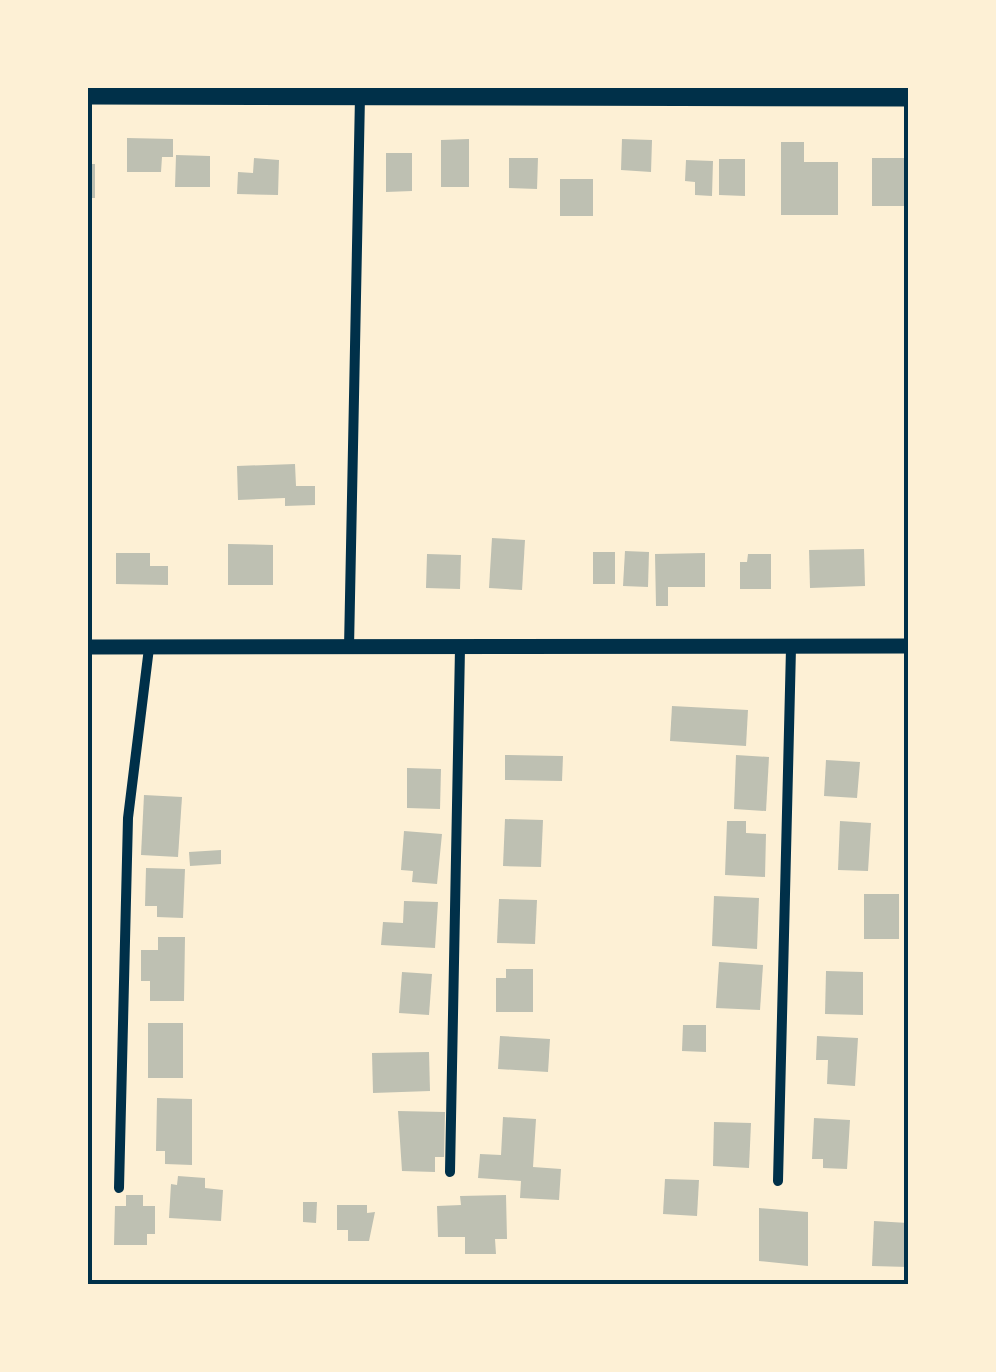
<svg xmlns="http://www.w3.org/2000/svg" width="996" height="1372" font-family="Overpass,sans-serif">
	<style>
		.building { fill: #bec0b2 }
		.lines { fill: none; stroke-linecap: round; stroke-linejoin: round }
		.minor { stroke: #003049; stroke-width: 10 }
		.tertiary { stroke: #003049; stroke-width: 15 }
		.neatline { fill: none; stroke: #003049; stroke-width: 4 }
	</style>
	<rect width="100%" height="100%" fill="#fdf0d5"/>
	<!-- building -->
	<g class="building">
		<path d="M127 138 173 139V157H162L161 172H127Z"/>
		<path d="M469 139V187H441V140Z"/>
		<path d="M622 139 652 140 651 172 621 170Z"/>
		<path d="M781 142H804V162H838V215H781Z"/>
		<path d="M386 153H412V191L386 192Z"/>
		<path d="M176 155 210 156V187H175Z"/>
		<path d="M254 158 279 160 278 195 237 194 238 172 253 173Z"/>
		<path d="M509 158H538L537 189 509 188Z"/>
		<rect x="872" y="158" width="32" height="48"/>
		<path d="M719 159H745V196L719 195Z"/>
		<path d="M686 160 713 161 712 196 695 195V182L685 181Z"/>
		<rect x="88" y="164" width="7" height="34"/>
		<rect x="560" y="179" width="33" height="37"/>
		<path d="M295 464 296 486H315V505L285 506V498L238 500 237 466Z"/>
		<path d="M492 538 525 540 522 590 489 588Z"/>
		<path d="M228 544 273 545V585H228Z"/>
		<path d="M864 549 865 586 810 588 809 550Z"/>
		<path d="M625 551 649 552 648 587 623 586Z"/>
		<rect x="593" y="552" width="22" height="32"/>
		<path d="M116 553H150V566H168V585L116 584Z"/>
		<path d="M705 553V587H668V606H656L655 554Z"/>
		<path d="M427 554 461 555 460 589 426 588Z"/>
		<path d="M748 554H771V589H740V562H747Z"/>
		<path d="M672 706 748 710 746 746 670 741Z"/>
		<path d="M505 755 563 756 562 781 505 780Z"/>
		<path d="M736 755 769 757 766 811 734 809Z"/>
		<path d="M826 760 860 762 857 798 824 796Z"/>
		<path d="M407 768 441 769 440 809 407 808Z"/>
		<path d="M144 795 182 797 178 857 141 855Z"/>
		<path d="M505 819 543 820 541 867 503 866Z"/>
		<path d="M727 821H746V833L766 834 765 877 725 875Z"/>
		<path d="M840 821 871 823 868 871 838 870Z"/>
		<path d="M404 831 442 834 437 884 412 882 413 871 401 870Z"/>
		<path d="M221 850V864L190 866 189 852Z"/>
		<path d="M146 868 185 869 183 918 157 917V906H145Z"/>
		<rect x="864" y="894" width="35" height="45"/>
		<path d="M714 896 759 898 757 949 712 946Z"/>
		<path d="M499 899 537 900 535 944 497 943Z"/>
		<path d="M404 901 438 902 435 948 381 945 383 922 403 923Z"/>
		<path d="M158 937H185L184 1001H150V981H141V950H158Z"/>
		<path d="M719 962 763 965 760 1010 716 1008Z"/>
		<path d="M506 969H533V1012H496V978H506Z"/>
		<path d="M826 971 863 972V1015L825 1014Z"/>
		<path d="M402 972 432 974 429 1015 399 1013Z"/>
		<rect x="148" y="1023" width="35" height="55"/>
		<path d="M683 1025H706V1052L682 1051Z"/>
		<path d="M500 1036 550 1039 548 1072 498 1069Z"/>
		<path d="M817 1036 858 1038 855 1086 827 1084 828 1060H816Z"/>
		<path d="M429 1052 430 1091 373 1093 372 1053Z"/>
		<path d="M157 1098 192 1099V1165L165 1164V1151H156Z"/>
		<path d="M398 1111 445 1112 444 1157H435V1172L402 1171Z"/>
		<path d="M503 1117 536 1119 533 1167 561 1169 559 1200 520 1198 521 1181 478 1178 480 1154 501 1155Z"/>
		<path d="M814 1118 850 1120 847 1169 823 1168V1159H812Z"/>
		<path d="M714 1122 751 1123 749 1168 713 1166Z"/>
		<path d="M178 1176 205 1178V1188L223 1190 221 1221 169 1218 171 1184 177 1185Z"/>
		<path d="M665 1179 699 1180 697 1216 663 1214Z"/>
		<path d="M126 1195H143V1206H155V1234H147V1245H114L115 1206H126Z"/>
		<path d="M506 1195 507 1239H495L496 1254H465V1237H438L437 1206 461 1205 460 1196Z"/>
		<path d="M303 1202H317L316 1223 303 1222Z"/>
		<path d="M337 1205H367V1213L375 1212 369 1241H348V1230H337Z"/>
		<path d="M759 1208 808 1212V1266L759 1261Z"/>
		<path d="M874 1221 908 1223V1267L872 1266Z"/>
	</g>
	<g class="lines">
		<!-- minor -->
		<g class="minor">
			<path d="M349 648 360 96"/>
			<path d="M450 1172 460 648"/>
			<path d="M778 1181 791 648"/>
			<path d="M119 1188 128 818 149 648"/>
		</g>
		<!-- tertiary -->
		<g class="tertiary">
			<path d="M88 97 908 99"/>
			<path d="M88 647 908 646"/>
		</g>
	</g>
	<!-- border -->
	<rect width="996" height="1372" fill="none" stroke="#fdf0d5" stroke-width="180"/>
	<rect x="90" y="90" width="816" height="1192" class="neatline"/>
</svg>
